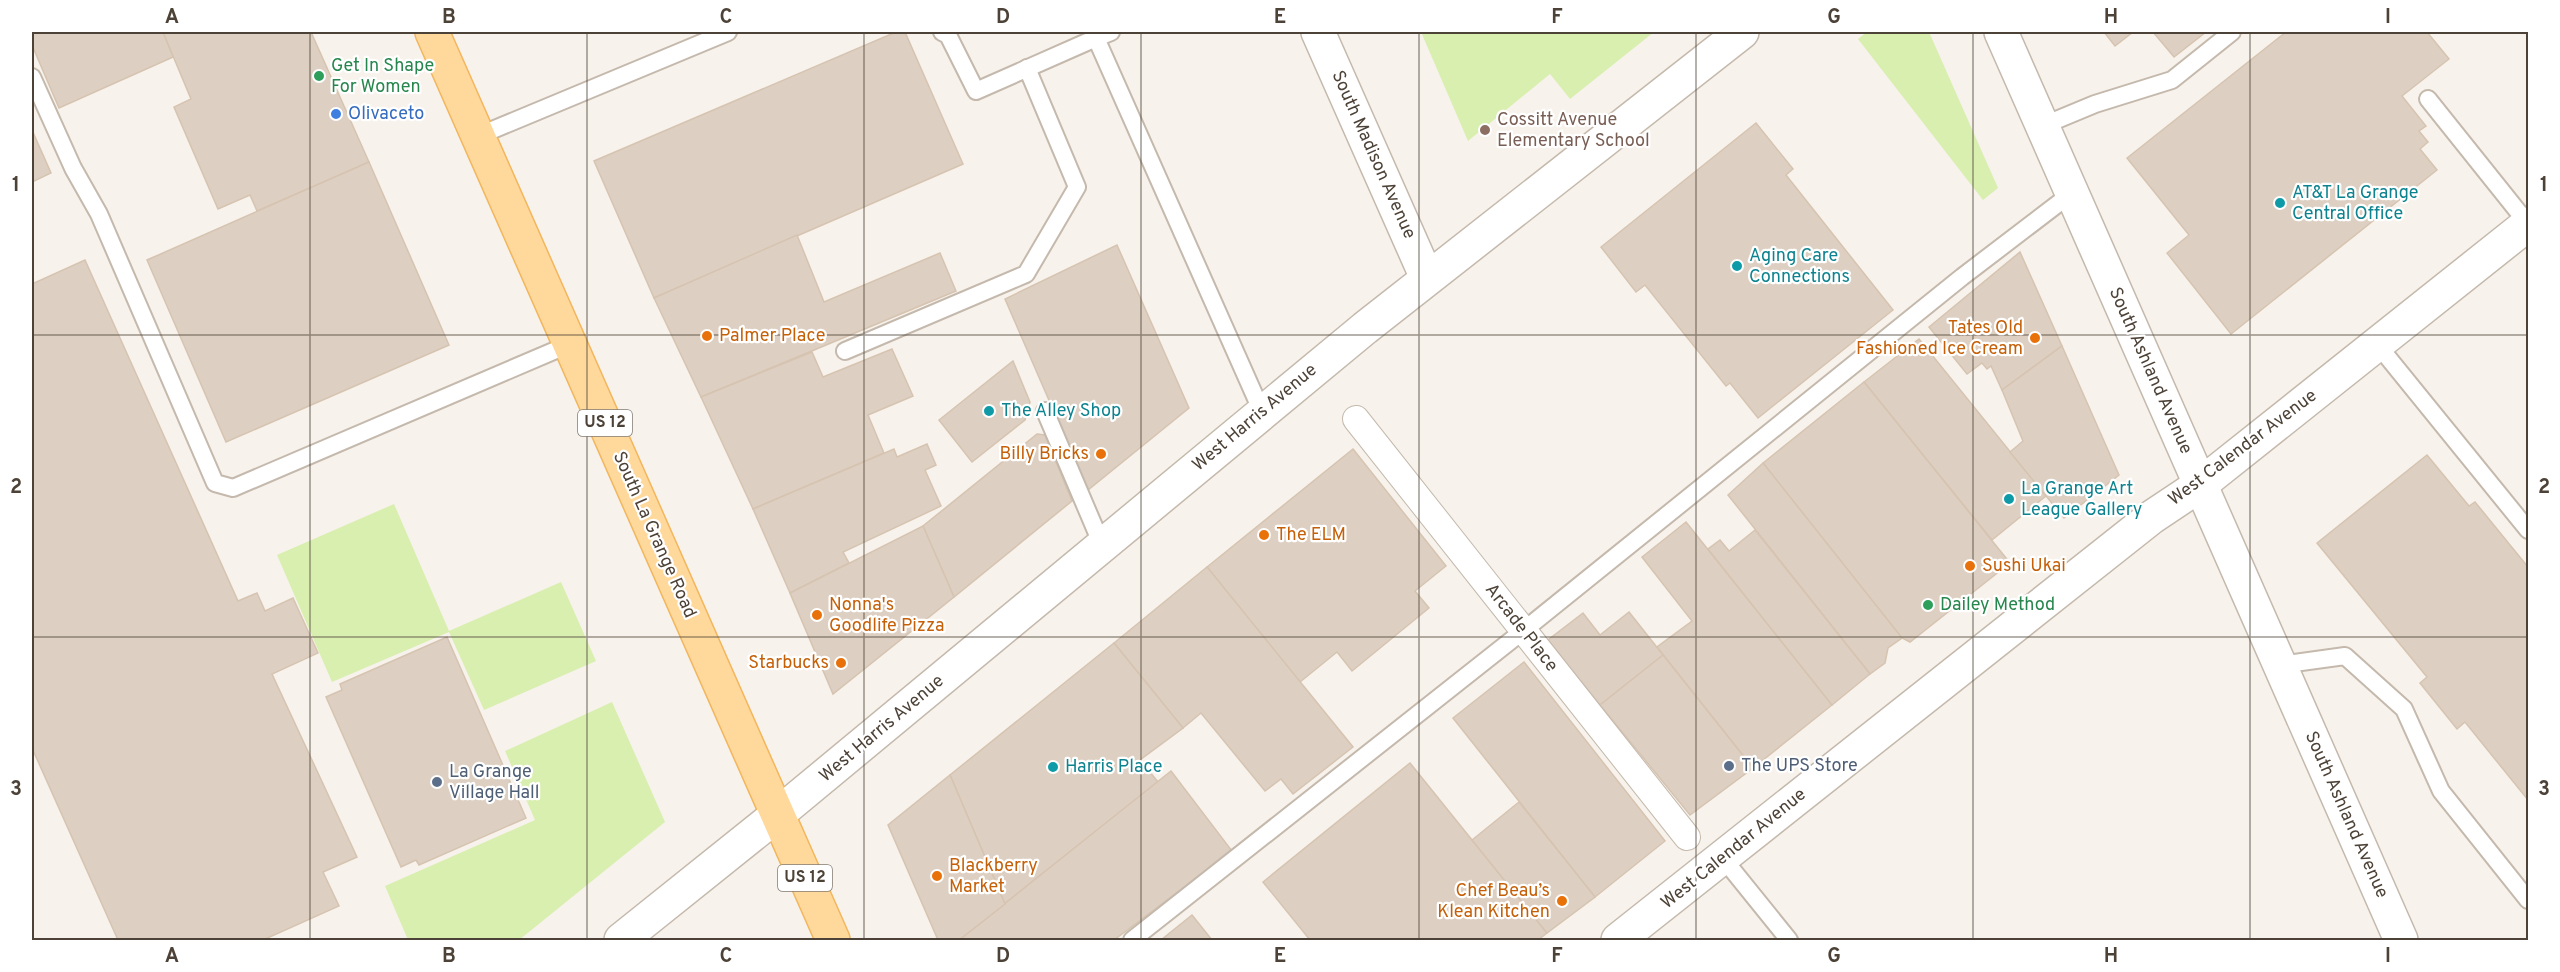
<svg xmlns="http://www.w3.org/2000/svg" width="2560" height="972" font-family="Overpass,sans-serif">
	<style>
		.green { fill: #d9efb0 }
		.building { fill: #ddcfc2; stroke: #d6c4b1; stroke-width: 1.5 }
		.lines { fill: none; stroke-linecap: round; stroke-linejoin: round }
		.service-casing { stroke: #c4b9ac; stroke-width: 20 }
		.pedestrian-casing { stroke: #c4b9ac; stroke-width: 28 }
		.minor-casing { stroke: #c4b9ac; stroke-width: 36 }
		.primary-casing { stroke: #f2b65d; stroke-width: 36 }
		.service { stroke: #fff; stroke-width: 16 }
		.pedestrian { stroke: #fff; stroke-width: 26 }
		.minor { stroke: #fff; stroke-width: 33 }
		.primary { stroke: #ffd89c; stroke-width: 33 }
		.grid { fill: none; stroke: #4d4237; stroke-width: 1.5; stroke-opacity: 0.55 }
		.leisure-dot { fill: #2e9e5b; stroke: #fff; stroke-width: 2 }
		.shop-dot { fill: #3f7fe0; stroke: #fff; stroke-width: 2 }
		.education-dot { fill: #8d6e63; stroke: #fff; stroke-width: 2 }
		.culture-dot { fill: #0f9aa8; stroke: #fff; stroke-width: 2 }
		.food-dot { fill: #e8710a; stroke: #fff; stroke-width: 2 }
		.service-dot { fill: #5c6f8a; stroke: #fff; stroke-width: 2 }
		.labels { text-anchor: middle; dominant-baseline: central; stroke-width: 4.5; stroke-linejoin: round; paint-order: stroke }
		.shield { fill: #fff; stroke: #827b73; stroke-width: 1.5 }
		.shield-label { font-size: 16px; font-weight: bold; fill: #4d4237 }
		.leisure-label { font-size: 18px; fill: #27864d; stroke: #fff; text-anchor: start }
		.shop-label { font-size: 18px; fill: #366cbe; stroke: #fff; text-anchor: start }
		.education-label { font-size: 18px; fill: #785e54; stroke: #fff; text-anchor: start }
		.street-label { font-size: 18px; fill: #4d4237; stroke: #fff }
		.culture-label { font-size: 18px; fill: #0d838f; stroke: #fff; text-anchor: start }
		.food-label { font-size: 18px; fill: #c56008; stroke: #fff; text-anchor: start }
		.service-label { font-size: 18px; fill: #4e5e75; stroke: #fff; text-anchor: start }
		.neatline { fill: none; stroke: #4d4237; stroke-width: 2 }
		.grid-label { font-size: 20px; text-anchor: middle; font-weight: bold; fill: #4d4237 }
	</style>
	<rect width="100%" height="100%" fill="#f7f2eb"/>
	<!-- green -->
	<g class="green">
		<path d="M1421 32H1654L1570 99 1550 74 1468 141Z"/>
		<path d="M1867 32H1929L1998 188 1983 200 1858 39Z"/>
		<path d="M394 504 449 631 561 582 596 661 484 710 449 632 332 682 277 555Z"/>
		<path d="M612 702 665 822 519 940H408L385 886 535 820 505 751Z"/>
	</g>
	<!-- building -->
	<g class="building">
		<path d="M32 32H163L173 57 59 108 32 45Z"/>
		<path d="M163 32H311L369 162 257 211 250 195 218 209 174 107 191 99Z"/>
		<path d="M896 32H905L963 164 654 298 594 161Z"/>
		<path d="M2104 32H2133L2115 46Z"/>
		<path d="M2153 32H2206L2174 57Z"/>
		<path d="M2286 32H2427L2449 59 2402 96 2426 126 2419 131 2428 142 2420 149 2437 170 2231 334 2167 253 2189 235 2127 158Z"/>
		<path d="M1756 123 1793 169 1786 175 1893 310 1758 418 1730 383 1726 386 1645 285 1636 292 1601 247Z"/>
		<path d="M32 130 51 173 32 182Z"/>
		<path d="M369 162 449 345 226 442 147 260Z"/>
		<path d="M797 235 824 302 940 253 956 291 701 397 654 298Z"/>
		<path d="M1117 245 1189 408 1088 490 1005 299Z"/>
		<path d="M2020 252 2062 346 2002 390 1991 366 1987 369 1982 363 1967 374 1929 327Z"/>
		<path d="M85 260 238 601 257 593 265 611 293 598 318 653 272 674 357 857 323 872 339 906 263 940H118L32 748V284Z"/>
		<path d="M1919 339 2046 496 1992 540 1864 382Z"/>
		<path d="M2062 346 2119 475 2064 518 2010 452 2023 441 2002 390Z"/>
		<path d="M892 349 913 396 868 415 884 453 753 509 701 397 812 352 823 377Z"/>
		<path d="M1013 361 1030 402 1025 420 972 462 939 420Z"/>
		<path d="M1864 382 2010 563 1910 642 1902 638 1763 463Z"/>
		<path d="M1037 434 1045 435 1072 501 954 597 923 526Z"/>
		<path d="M927 444 936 465 925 470 941 506 843 552 849 563 790 593 753 509 894 449 897 457Z"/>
		<path d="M1353 449 1446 566 1415 591 1429 608 1352 671 1337 652 1300 682 1207 567Z"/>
		<path d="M2427 455 2469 506 2475 502 2528 567V800L2465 722 2457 729 2420 683 2427 677 2317 543Z"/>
		<path d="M1763 463 1902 638 1888 648 1885 663 1870 674 1728 495Z"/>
		<path d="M1686 522 1832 705 1753 768 1657 647 1692 621 1642 557Z"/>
		<path d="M923 526 954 597 833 694 790 593Z"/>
		<path d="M1755 530 1870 674 1832 705 1708 549 1720 540 1729 551Z"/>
		<path d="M1207 567 1353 747 1293 794 1281 779 1265 791 1201 713 1183 728 1114 643Z"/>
		<path d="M1629 612 1663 655 1600 705 1548 640 1583 613 1600 635Z"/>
		<path d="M447 637 526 818 419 865 416 860 401 867 326 697 342 690 340 684Z"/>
		<path d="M1114 643 1183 728 1140 760 1158 782 1005 904 950 775Z"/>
		<path d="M1663 655 1753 768 1690 815 1600 705Z"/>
		<path d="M1524 662 1665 841 1595 897 1453 718Z"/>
		<path d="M1410 763 1547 933 1538 940H1310L1263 882Z"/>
		<path d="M1171 771 1232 851 1114 940H959Z"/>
		<path d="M950 775 1005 904 959 940H938L888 825Z"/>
		<path d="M1519 802 1595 897 1547 933 1472 840Z"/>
		<path d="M1192 915 1212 940H1161Z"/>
	</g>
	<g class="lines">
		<!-- service casing -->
		<g class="service-casing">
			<g id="service">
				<path d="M942 32 948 35 976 91 1096 38"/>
				<path d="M1111 32 1096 38 1262 412"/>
				<path d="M32 77 73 168 99 214 215 483 233 488 570 344"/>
				<path d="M2428 99 2528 224"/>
				<path d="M2042 126 2095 104 2172 80 2232 32"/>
				<path d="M478 136 728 32"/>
				<path d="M2377 344 2528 530"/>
				<path d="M845 351 1026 274 1077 187 1027 68"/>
				<path d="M1045 411 1102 545"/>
				<path d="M2280 665 2345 656 2404 709 2441 791 2528 900"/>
				<path d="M1722 857 1789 940"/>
				<path d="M1132 940 1523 631 1962 277 2072 193"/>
			</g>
		</g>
		<!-- pedestrian casing -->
		<g class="pedestrian-casing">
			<path id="pedestrian" d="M1356 419 1687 837"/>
		</g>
		<!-- minor casing -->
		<g class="minor-casing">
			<g id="minor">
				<path d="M1318 32 1427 278"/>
				<path d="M2001 32 2401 940"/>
				<path d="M621 940 777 815 1365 328 1742 32"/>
				<path d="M1618 940 2152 517 2200 485 2528 224"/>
			</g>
		</g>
		<!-- primary casing -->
		<g class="primary-casing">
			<path id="primary" d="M432 32 833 940"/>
		</g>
		<!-- service -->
		<use href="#service" class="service"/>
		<!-- pedestrian -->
		<use href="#pedestrian" class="pedestrian"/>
		<!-- minor -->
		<use href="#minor" class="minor"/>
		<!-- primary -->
		<use href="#primary" class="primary"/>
	</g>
	<!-- grid -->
	<path class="grid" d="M310 32V940M587 32V940M864 32V940M1141 32V940M1419 32V940M1696 32V940M1973 32V940M2250 32V940M32 335H2528M32 637H2528"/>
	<!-- markers -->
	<g class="leisure-dot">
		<circle cx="319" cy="76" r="6"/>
		<circle cx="1928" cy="605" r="6"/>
	</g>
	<circle class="shop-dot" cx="336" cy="114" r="6"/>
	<circle class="education-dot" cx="1485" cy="130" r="6"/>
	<g class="culture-dot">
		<circle cx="2280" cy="203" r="6"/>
		<circle cx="1737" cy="266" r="6"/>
		<circle cx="989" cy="411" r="6"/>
		<circle cx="2009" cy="499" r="6"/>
		<circle cx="1053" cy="767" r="6"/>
	</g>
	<g class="food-dot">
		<circle cx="707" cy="336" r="6"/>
		<circle cx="2035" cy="338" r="6"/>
		<circle cx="1101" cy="454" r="6"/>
		<circle cx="1264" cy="535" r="6"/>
		<circle cx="1970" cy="566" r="6"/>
		<circle cx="817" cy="615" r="6"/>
		<circle cx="841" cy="663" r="6"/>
		<circle cx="937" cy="876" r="6"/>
		<circle cx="1562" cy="901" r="6"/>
	</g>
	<g class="service-dot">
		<circle cx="1729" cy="766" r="6"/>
		<circle cx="437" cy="782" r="6"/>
	</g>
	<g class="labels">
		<!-- shield labels -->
		<g class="shield">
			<rect x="578" y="410" width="54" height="26" rx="4.5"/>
			<rect x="778" y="865" width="54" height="26" rx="4.5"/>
		</g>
		<g class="shield-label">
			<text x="605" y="423">US 12</text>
			<text x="805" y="878">US 12</text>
		</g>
		<!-- leisure labels -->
		<g class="leisure-label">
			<text x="331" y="66">Get In Shape<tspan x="331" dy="21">For Women</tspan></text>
			<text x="1940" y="605">Dailey Method</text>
		</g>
		<!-- shop labels -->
		<g class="shop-label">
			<text x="348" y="114">Olivaceto</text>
		</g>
		<!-- education labels -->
		<g class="education-label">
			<text x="1497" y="120">Cossitt Avenue<tspan x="1497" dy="21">Elementary School</tspan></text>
		</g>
		<!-- street labels -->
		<g class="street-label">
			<text transform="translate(1373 155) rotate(66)">South Madison Avenue</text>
			<text transform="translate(2150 371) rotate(66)">South Ashland Avenue</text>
			<text transform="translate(1255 418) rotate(-40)">West Harris Avenue</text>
			<text transform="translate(2243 448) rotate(-37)">West Calendar Avenue</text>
			<text transform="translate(654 535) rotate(66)">South La Grange Road</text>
			<text transform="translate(1521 628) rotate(52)">Arcade Place</text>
			<text transform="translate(882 729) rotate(-40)">West Harris Avenue</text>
			<text transform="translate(2346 815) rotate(66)">South Ashland Avenue</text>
			<text transform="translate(1734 849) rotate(-39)">West Calendar Avenue</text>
		</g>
		<!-- culture labels -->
		<g class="culture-label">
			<text x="2292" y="193">AT&amp;T La Grange<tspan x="2292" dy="21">Central Office</tspan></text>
			<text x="1749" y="256">Aging Care<tspan x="1749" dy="21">Connections</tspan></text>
			<text x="1001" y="411">The Alley Shop</text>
			<text x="2021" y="489">La Grange Art<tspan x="2021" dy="21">League Gallery</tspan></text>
			<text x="1065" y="767">Harris Place</text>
		</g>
		<!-- food labels -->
		<g class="food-label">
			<text x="2023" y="328" text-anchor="end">Tates Old<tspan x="2023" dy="21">Fashioned Ice Cream</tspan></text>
			<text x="719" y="336">Palmer Place</text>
			<text x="1089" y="454" text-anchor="end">Billy Bricks</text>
			<text x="1276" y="535">The ELM</text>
			<text x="1982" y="566">Sushi Ukai</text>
			<text x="829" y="605">Nonna's<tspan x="829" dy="21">Goodlife Pizza</tspan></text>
			<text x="829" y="663" text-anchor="end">Starbucks</text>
			<text x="949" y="866">Blackberry<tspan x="949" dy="21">Market</tspan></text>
			<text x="1550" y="891" text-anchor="end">Chef Beau’s<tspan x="1550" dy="21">Klean Kitchen</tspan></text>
		</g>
		<!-- service labels -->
		<g class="service-label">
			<text x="1741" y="766">The UPS Store</text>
			<text x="449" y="772">La Grange<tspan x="449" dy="21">Village Hall</tspan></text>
		</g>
	</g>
	<!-- border -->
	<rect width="2560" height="972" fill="none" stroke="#ffffff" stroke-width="66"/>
	<rect x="33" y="33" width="2494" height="906" class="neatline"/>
	<g class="grid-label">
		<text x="172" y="23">A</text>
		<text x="449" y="23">B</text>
		<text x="726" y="23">C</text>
		<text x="1003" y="23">D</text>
		<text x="1280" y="23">E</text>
		<text x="1557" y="23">F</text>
		<text x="1834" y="23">G</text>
		<text x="2111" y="23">H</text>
		<text x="2388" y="23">I</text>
		<text x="16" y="191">1</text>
		<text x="2544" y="191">1</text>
		<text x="16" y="493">2</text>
		<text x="2544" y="493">2</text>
		<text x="16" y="795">3</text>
		<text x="2544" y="795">3</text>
		<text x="172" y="962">A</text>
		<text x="449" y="962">B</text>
		<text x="726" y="962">C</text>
		<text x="1003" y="962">D</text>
		<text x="1280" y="962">E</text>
		<text x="1557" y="962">F</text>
		<text x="1834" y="962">G</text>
		<text x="2111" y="962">H</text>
		<text x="2388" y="962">I</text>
	</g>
</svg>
